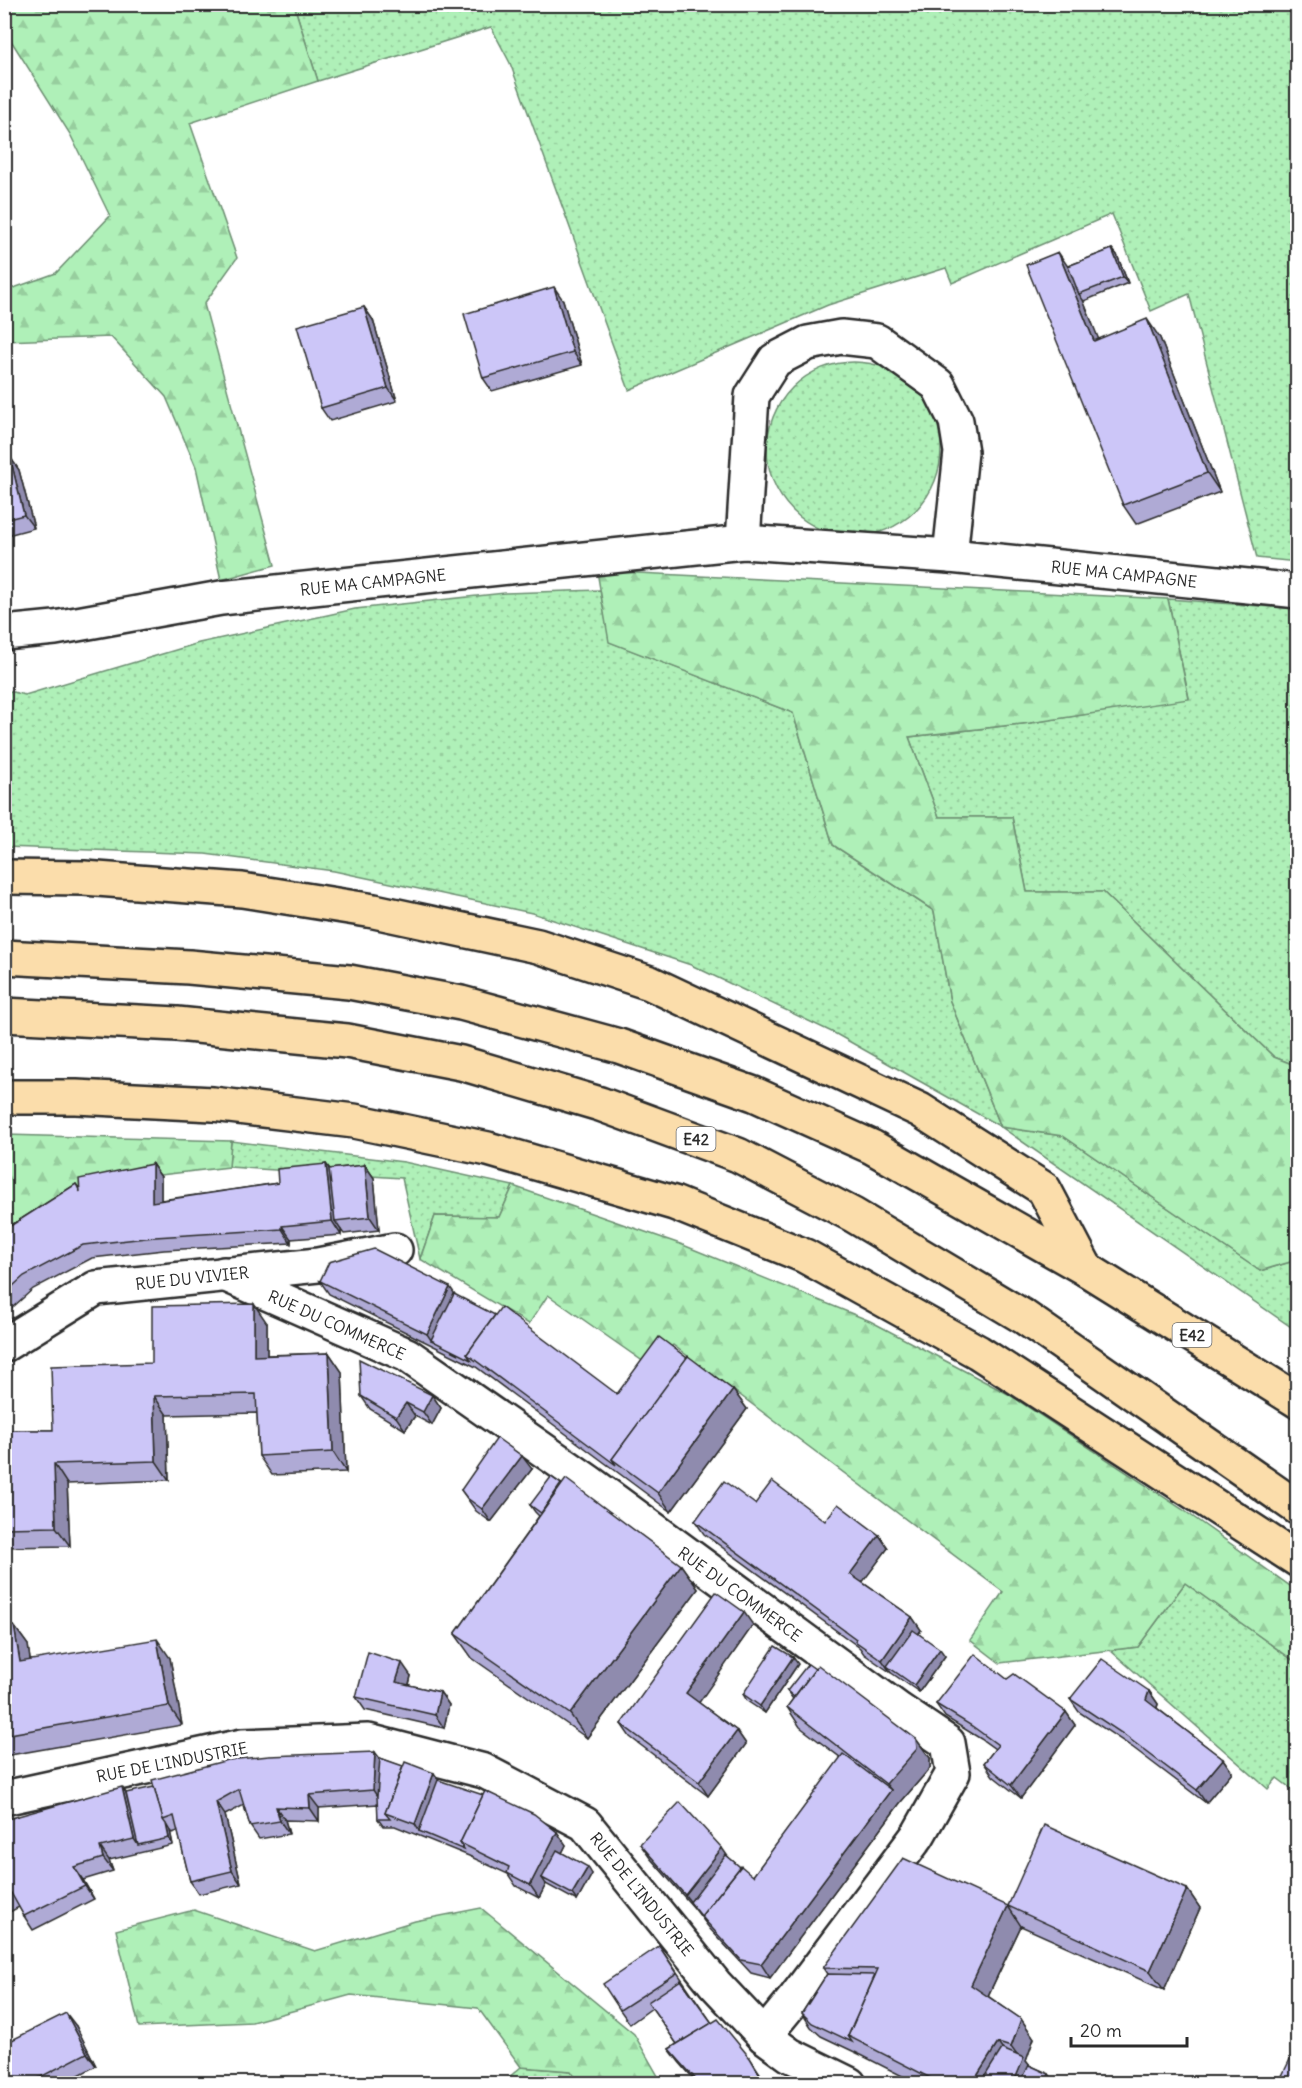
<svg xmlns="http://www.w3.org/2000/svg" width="1302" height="2088" font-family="Delius,sans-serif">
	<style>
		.grass { fill: url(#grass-dots); stroke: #6d8e72; stroke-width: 1.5 }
		.forest { fill: url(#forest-firs); stroke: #6d8e72; stroke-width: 1.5 }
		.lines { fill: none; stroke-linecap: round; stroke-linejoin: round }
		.street-casing { stroke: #2b2b2b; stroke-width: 38 }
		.secondary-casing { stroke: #2b2b2b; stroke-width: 38 }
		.highway-casing { stroke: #2b2b2b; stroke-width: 38 }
		.street { stroke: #fff; stroke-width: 33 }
		.secondary { stroke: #fff; stroke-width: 33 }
		.highway { stroke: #fbddab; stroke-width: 33 }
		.wall { fill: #afaad5; stroke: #2b2b2b; stroke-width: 1.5 }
		.shaded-wall { fill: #8f8bae; stroke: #2b2b2b; stroke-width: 1.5 }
		.building { fill: #ccc6f8; stroke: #2b2b2b; stroke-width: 1.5 }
		.labels { text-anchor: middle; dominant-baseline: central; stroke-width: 5; stroke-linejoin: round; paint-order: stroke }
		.shield { fill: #fff; stroke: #6b6b6b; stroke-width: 1.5 }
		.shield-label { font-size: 15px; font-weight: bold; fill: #2b2b2b }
		.street-label { font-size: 16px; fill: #2b2b2b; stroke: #fff }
	</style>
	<defs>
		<pattern id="grass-dots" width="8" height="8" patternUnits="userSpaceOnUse" patternTransform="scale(1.5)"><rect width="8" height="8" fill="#aff0b8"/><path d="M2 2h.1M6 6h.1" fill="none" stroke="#97ce9e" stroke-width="1.8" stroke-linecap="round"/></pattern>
		<pattern id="forest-firs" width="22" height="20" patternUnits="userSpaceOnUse" patternTransform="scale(1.5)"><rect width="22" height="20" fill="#aff0b8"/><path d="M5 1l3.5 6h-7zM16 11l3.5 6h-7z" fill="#97ce9e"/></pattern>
	</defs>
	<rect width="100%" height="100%" fill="#fff"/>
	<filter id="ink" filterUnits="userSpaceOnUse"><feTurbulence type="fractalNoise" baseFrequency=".0167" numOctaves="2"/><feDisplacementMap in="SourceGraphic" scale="12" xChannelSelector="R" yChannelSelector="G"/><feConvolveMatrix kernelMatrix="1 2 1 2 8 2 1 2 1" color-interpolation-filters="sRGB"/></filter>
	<g filter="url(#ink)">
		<!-- grass -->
		<g class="grass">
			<path d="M294 5H1297V562L1257 558 1189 294 1151 311 1112 214 952 283 946 268 828 305 629 390 510 63 491 27 318 81Z"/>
			<circle cx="854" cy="449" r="87"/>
			<path d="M600 590 610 642 793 713 833 845 934 911 950 1001 1001 1127 1063 1136 1260 1271 1297 1260V1331L1001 1127 836 1034 691 965 532 913 334 871 205 854 5 847V690L25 695 199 643 355 609 505 593Z"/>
			<path d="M1168 599 1297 609V1066L1274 1057 1103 892H1027L1012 817H939L909 737 1030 723 1189 698Z"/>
			<path d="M231 1141 404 1162 513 1186 499 1217 435 1216 420 1259 402 1178 229 1167Z"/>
			<path d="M1185 1583 1297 1663V1793L1277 1778 1268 1789 1110 1650 1138 1647Z"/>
			<path d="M521 2067 571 2071 579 2083 501 2084Z"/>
		</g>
		<!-- forest -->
		<g class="forest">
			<path d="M5 4 294 5 318 81 190 123 237 258 204 304 275 565 221 580 196 467 166 397 111 337 5 341V291L56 273 110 216 70 134 5 31Z"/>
			<path d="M597 571 1168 599 1189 699 1030 723 909 737 939 817H1012L1027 892H1103L1274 1057 1297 1066V1260L1260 1271 1063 1136 1001 1127 950 1001 934 911 833 845 793 713 609 642Z"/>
			<path d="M5 1135 231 1141 229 1167 91 1183 5 1228Z"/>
			<path d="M513 1186 683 1245 870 1321 1010 1395 1182 1509 1297 1591V1663L1185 1583 1138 1647 1000 1663 970 1640 1003 1592 673 1345 654 1369 548 1295 529 1324 420 1259 435 1216 499 1217Z"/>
			<path d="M481 1908 634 2034 662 2083H579L571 2071 521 2067 478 2008 351 1995 252 2022 139 2027 116 1930 194 1910 315 1951 415 1921Z"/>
		</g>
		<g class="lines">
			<!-- street casing -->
			<g class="street-casing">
				<g id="street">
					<path d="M743 542 752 396 775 360 808 343 841 337 877 341 938 385 956 421 961 452 950 556"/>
					<path d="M4 633 55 628 221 598 743 542 950 556 1298 591"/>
					<path d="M224 1274 407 1355 589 1482 899 1710 948 1743 953 1773 918 1835 796 1997 764 2036"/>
					<path d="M4 1345 96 1288 318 1265 395 1250"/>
				</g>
			</g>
			<!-- secondary casing -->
			<g class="secondary-casing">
				<path id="secondary" d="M4 1798 242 1746 368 1741 484 1771 585 1824 715 1984 764 2036 790 2055 849 2084"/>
			</g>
			<!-- highway casing -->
			<g class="highway-casing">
				<g id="highway">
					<path d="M4 877 84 878 242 890 374 911 538 946 650 983 920 1110 1044 1189 1086 1269"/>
					<path d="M4 957 189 967 349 982 461 1003 619 1046 754 1094 872 1147 1086 1269 1298 1401"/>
					<path d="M4 1015 177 1024 347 1041 461 1063 600 1104 738 1155 853 1215 1024 1317 1298 1508"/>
					<path d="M4 1097H76L213 1104 354 1121 488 1149 674 1203 805 1256 978 1352 1298 1560"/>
				</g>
			</g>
			<!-- street -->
			<use href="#street" class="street"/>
			<!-- secondary -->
			<use href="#secondary" class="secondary"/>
			<!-- highway -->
			<use href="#highway" class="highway"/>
		</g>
		<!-- wall -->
		<g class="wall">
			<path d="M1112 249 1117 255 1128 283 1084 301 1083 300 1098 339 1160 338 1220 492 1136 524 1123 505 1068 266Z"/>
			<path d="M563 300 582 365 492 391 483 378Z"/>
			<path d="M364 307 373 320 397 401 330 421 321 408Z"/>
			<path d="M10 457 19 470 34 528 4 536V458Z"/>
			<path d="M152 1164 161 1177V1200L278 1183 326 1164 330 1169 365 1165 374 1178 379 1230 344 1234 341 1230V1235L291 1239V1243L164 1250 92 1258 33 1289 4 1315V1230L76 1184 80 1189Z"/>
			<path d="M320 1281 617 1394 687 1358 733 1390 747 1409 671 1512 476 1367 329 1294Z"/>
			<path d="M267 1323V1355L329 1353 342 1372 346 1472 272 1475 259 1456 257 1413 167 1415 169 1480 67 1484 70 1546 4 1547V1430H53L152 1363Z"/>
			<path d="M432 1395 441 1408 432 1425 415 1416 405 1430 370 1409 361 1396Z"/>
			<path d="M532 1469 491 1522 476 1511 461 1490Z"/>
			<path d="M755 1504 879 1535 888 1548 862 1582 912 1617 921 1630 919 1634 945 1656 919 1692 864 1654 860 1648 704 1534 695 1521Z"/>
			<path d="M530 1505 681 1565 698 1589 587 1738 472 1658 455 1634 539 1516 535 1512Z"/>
			<path d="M753 1625 698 1702 737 1731 746 1744 708 1796 630 1737 621 1724Z"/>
			<path d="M14 1626 28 1645 30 1660 170 1658 182 1725 4 1756V1628Z"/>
			<path d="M798 1664 765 1713 747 1701 743 1694Z"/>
			<path d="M411 1676 409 1685 440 1692 449 1705 444 1728 365 1710 356 1697Z"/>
			<path d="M1007 1679 1066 1712 1075 1725 1021 1798 993 1776 984 1763 995 1749 981 1739 945 1717 936 1704Z"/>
			<path d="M787 1691 916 1739 930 1758V1768L900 1803 770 1978 751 1973 710 1929 694 1908 650 1858 640 1844 726 1855 740 1867 753 1876 841 1758 800 1727 787 1707 793 1699Z"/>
			<path d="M1149 1691 1158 1704 1157 1708 1223 1759 1232 1772 1206 1803 1132 1747 1079 1712 1070 1699Z"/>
			<path d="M380 1758 438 1780 557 1832 566 1845 562 1853 592 1874 577 1901 546 1884 539 1898 516 1886 508 1874 469 1856 395 1826H383L378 1819V1804L319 1808V1821L285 1820 289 1834 259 1839 250 1826 244 1805 225 1815 241 1884 199 1894 190 1881 178 1831 172 1833 170 1831 173 1845 109 1860 113 1871 83 1880 94 1899 33 1930 24 1916 19 1907 4 1915V1820L126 1793Z"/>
			<path d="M1187 1889 1200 1908 1164 1990 1021 1926 988 1996 1021 2019 1034 2038 1026 2061 1029 2065 1049 2074 1054 2081 1053 2084H918L861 2055 821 2036 811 2027 802 2013 827 1974 823 1968 1008 1906Z"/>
			<path d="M659 1946 712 2023 759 2072 766 2084H698L679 2062 669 2049 677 2044 652 2008 630 2024 620 2010Z"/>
			<path d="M76 2026 96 2066 62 2084H4Z"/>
		</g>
		<!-- shaded-wall -->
		<g class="shaded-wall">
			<path d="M1112 249 1117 255 1128 283 1123 277Z"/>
			<path d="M1058 252 1071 271 1079 294 1083 300 1107 360 1094 341Z"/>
			<path d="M554 287 563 300 582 365 573 352Z"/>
			<path d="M364 307 373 320 397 401 388 388Z"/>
			<path d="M1147 319 1160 338 1220 492 1207 473Z"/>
			<path d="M10 457 19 470 34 528 24 515Z"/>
			<path d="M152 1164 161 1177V1215L152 1202Z"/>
			<path d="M326 1164 335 1177V1221L341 1230V1235L332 1221Z"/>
			<path d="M365 1165 374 1178 379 1230 370 1217Z"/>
			<path d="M282 1226 291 1239V1243L282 1229Z"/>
			<path d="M450 1287 459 1300 431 1340 427 1334Z"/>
			<path d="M254 1304 267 1323V1375L254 1356Z"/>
			<path d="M329 1353 342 1372 346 1472 333 1452Z"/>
			<path d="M733 1390 747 1409 671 1512 658 1493Z"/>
			<path d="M432 1395 441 1408 432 1425 423 1412Z"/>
			<path d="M154 1396 167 1415 169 1480 156 1461Z"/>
			<path d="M406 1403 415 1416 405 1430 396 1417Z"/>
			<path d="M522 1456 532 1469 491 1522 482 1509Z"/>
			<path d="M54 1464 67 1484 70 1546 56 1527Z"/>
			<path d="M879 1535 888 1548 859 1587 850 1574Z"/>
			<path d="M681 1565 698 1589 587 1738 570 1714Z"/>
			<path d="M744 1612 753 1625 696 1707 686 1693Z"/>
			<path d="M912 1617 921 1630 893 1670 887 1666 891 1673 882 1660Z"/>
			<path d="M14 1626 28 1645 33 1681 20 1662Z"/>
			<path d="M157 1639 170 1658 182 1725 169 1706Z"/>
			<path d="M940 1649 945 1656 919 1692 914 1685Z"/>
			<path d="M793 1657 798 1664 765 1713 760 1706Z"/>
			<path d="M402 1663 411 1676 406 1695 396 1682Z"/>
			<path d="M1149 1691 1158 1704 1155 1713 1146 1700Z"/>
			<path d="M440 1692 449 1705 444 1728 435 1715Z"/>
			<path d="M1066 1712 1075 1725 1021 1798 1011 1785Z"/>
			<path d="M737 1731 746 1744 708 1796 699 1782Z"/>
			<path d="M916 1739 930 1758V1768L900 1803 770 1978 761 1964 891 1790 886 1784Z"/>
			<path d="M375 1752 385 1765 382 1804 373 1790Z"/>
			<path d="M1223 1759 1232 1772 1206 1803 1197 1790Z"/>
			<path d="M434 1773 443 1786 419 1831 415 1824Z"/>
			<path d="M122 1787 131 1800 138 1845 134 1839Z"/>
			<path d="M309 1795 319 1808V1821L310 1808Z"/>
			<path d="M216 1802 225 1815 241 1884 232 1871Z"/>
			<path d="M276 1807 285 1820 289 1834 280 1821Z"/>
			<path d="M166 1824 170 1831 173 1845 169 1838Z"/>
			<path d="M557 1832 566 1845 548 1881 542 1878 546 1884 539 1898 530 1885Z"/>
			<path d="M100 1847 109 1860 113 1871 103 1858Z"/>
			<path d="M722 1848 731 1861 695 1908 685 1895Z"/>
			<path d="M74 1867 83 1880 94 1899 85 1886Z"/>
			<path d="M588 1867 592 1874 577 1901 572 1894Z"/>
			<path d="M1187 1889 1200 1908 1164 1990 1150 1971Z"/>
			<path d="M1008 1906 1021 1926 984 2004 971 1985Z"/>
			<path d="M66 2013 76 2026 96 2066 87 2053Z"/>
			<path d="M1021 2019 1034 2038 1026 2061 1034 2071 1028 2084H1013L1022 2062 1011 2047Z"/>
			<path d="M998 2043 1011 2062 998 2084H972Z"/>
			<path d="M750 2058 759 2072 766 2084H765Z"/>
			<path d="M1049 2074 1054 2081 1053 2084H1045Z"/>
		</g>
		<!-- building -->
		<g class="building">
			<path d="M1112 249 1123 277 1079 294 1068 266Z"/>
			<path d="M1058 252 1094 341 1147 319 1207 473 1123 505 1026 265Z"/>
			<path d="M554 287 573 352 483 378 464 314Z"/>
			<path d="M364 307 388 388 321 408 297 326Z"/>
			<path d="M10 457 24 515 4 520V458Z"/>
			<path d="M152 1164V1202L278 1183 277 1169 326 1164 332 1221 282 1226V1229L155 1237 83 1245 24 1276 4 1294V1230L76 1184 80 1192 79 1179Z"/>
			<path d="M365 1165 370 1217 335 1221 329 1169Z"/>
			<path d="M374 1249 450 1287 427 1334 320 1281 329 1262Z"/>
			<path d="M454 1294 495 1315 467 1354 471 1360 431 1340Z"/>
			<path d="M254 1304V1356L329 1353 333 1452 259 1456 256 1394 154 1396 156 1461 54 1464 56 1527 4 1528V1430H53L51 1366 152 1363V1306Z"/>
			<path d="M501 1307 617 1394 659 1337 687 1358 612 1459 616 1465 467 1354Z"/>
			<path d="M688 1356 733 1390 658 1493 612 1459Z"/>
			<path d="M359 1359 432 1395 423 1412 406 1403 396 1417 361 1396Z"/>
			<path d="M497 1438 522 1456 482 1509 467 1498 461 1490Z"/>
			<path d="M551 1477 561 1484 541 1513 530 1505Z"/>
			<path d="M566 1479 681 1565 570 1714 455 1634Z"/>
			<path d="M724 1481 755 1504 772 1481 825 1521 838 1504 879 1535 850 1574 912 1617 882 1660 855 1641 856 1639 695 1521Z"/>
			<path d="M716 1592 744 1612 686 1693 737 1731 699 1782 621 1724Z"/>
			<path d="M14 1626 20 1662 157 1639 169 1706 4 1735V1628Z"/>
			<path d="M913 1630 940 1649 914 1685 887 1666Z"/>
			<path d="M775 1646 793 1657 760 1706 743 1694Z"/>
			<path d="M368 1652 402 1663 396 1682 440 1692 435 1715 356 1697Z"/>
			<path d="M975 1654 1007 1679 1014 1674 1066 1712 1011 1785 984 1763 998 1745 972 1726 936 1704Z"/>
			<path d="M1102 1659 1149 1691 1146 1700 1223 1759 1197 1790 1123 1734 1070 1699Z"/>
			<path d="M808 1664 815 1669 794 1697 787 1691Z"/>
			<path d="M818 1665 916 1739 917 1749 886 1784 787 1707Z"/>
			<path d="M375 1752 373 1790 309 1795 310 1808 276 1807 280 1821 250 1826 239 1789 216 1802 232 1871 190 1881 174 1816 163 1820 152 1780 228 1760 269 1756Z"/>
			<path d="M843 1754 891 1790 761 1964 741 1960 701 1916 741 1866 753 1876Z"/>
			<path d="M380 1758 403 1766 385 1813 390 1819H378L377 1797Z"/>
			<path d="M405 1762 434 1773 415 1824 385 1813Z"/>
			<path d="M438 1780 483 1795 460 1843 464 1850 419 1831Z"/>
			<path d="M122 1787 134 1839 100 1847 103 1858 74 1867 85 1886 24 1916 11 1893 4 1896V1820Z"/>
			<path d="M154 1787 163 1820 166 1824 169 1838 138 1845 126 1793Z"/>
			<path d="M485 1791 534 1814 557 1832 530 1885 507 1873 509 1867 460 1843Z"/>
			<path d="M680 1802 722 1848 685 1895 640 1844Z"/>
			<path d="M1044 1825 1187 1889 1150 1971 1008 1906Z"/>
			<path d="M557 1850 588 1867 572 1894 542 1878Z"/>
			<path d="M726 1855 740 1867 701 1916 706 1922 690 1902Z"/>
			<path d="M903 1858 1008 1906 971 1985 1021 2019 1011 2047 998 2043 972 2084H942L848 2036 878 1969 823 1968Z"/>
			<path d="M659 1946 677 1973 620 2010 603 1984Z"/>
			<path d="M827 1974 875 1975 848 2036 852 2042 812 2023 802 2013Z"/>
			<path d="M681 1980 712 2023 677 2044 648 2002Z"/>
			<path d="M66 2013 87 2053 27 2084H4V2044Z"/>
			<path d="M718 2019 750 2058 765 2084H700L669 2049Z"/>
			<path d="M1298 2043V2084H1278Z"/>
			<path d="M1002 2049 1024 2058 1013 2084H980Z"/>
			<path d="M1029 2065 1049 2074 1045 2084 1038 2082 1037 2084H1020Z"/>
		</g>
	</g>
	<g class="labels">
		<!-- shield labels -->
		<g class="shield">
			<rect x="676.5" y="1127" width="39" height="24" rx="4.5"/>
			<rect x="1172.5" y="1323" width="39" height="24" rx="4.5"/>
		</g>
		<g class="shield-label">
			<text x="696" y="1139">E42</text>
			<text x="1192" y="1335">E42</text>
		</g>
		<!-- street labels -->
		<g class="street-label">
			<text transform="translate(1124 574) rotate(6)">RUE MA CAMPAGNE</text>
			<text transform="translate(373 582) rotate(-6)">RUE MA CAMPAGNE</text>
			<text transform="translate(192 1278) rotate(-6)">RUE DU VIVIER</text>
			<text transform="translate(337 1325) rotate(24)">RUE DU COMMERCE</text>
			<text transform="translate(740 1594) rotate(36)">RUE DU COMMERCE</text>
			<text transform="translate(172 1762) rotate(-11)">RUE DE L'INDUSTRIE</text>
			<text transform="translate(642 1894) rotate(51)">RUE DE L'INDUSTRIE</text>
		</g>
	</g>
	<!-- margin -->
	<rect width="1302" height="2088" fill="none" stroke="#fff" stroke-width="24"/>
	<rect x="12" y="12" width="1278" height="2064" fill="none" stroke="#2b2b2b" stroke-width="2" filter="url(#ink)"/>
	<!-- scale -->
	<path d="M1071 2037v9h116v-9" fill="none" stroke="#2b2b2b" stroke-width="3"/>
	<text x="1080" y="2037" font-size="18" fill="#2b2b2b" stroke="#ffffff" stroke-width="4.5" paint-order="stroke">20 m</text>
</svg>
